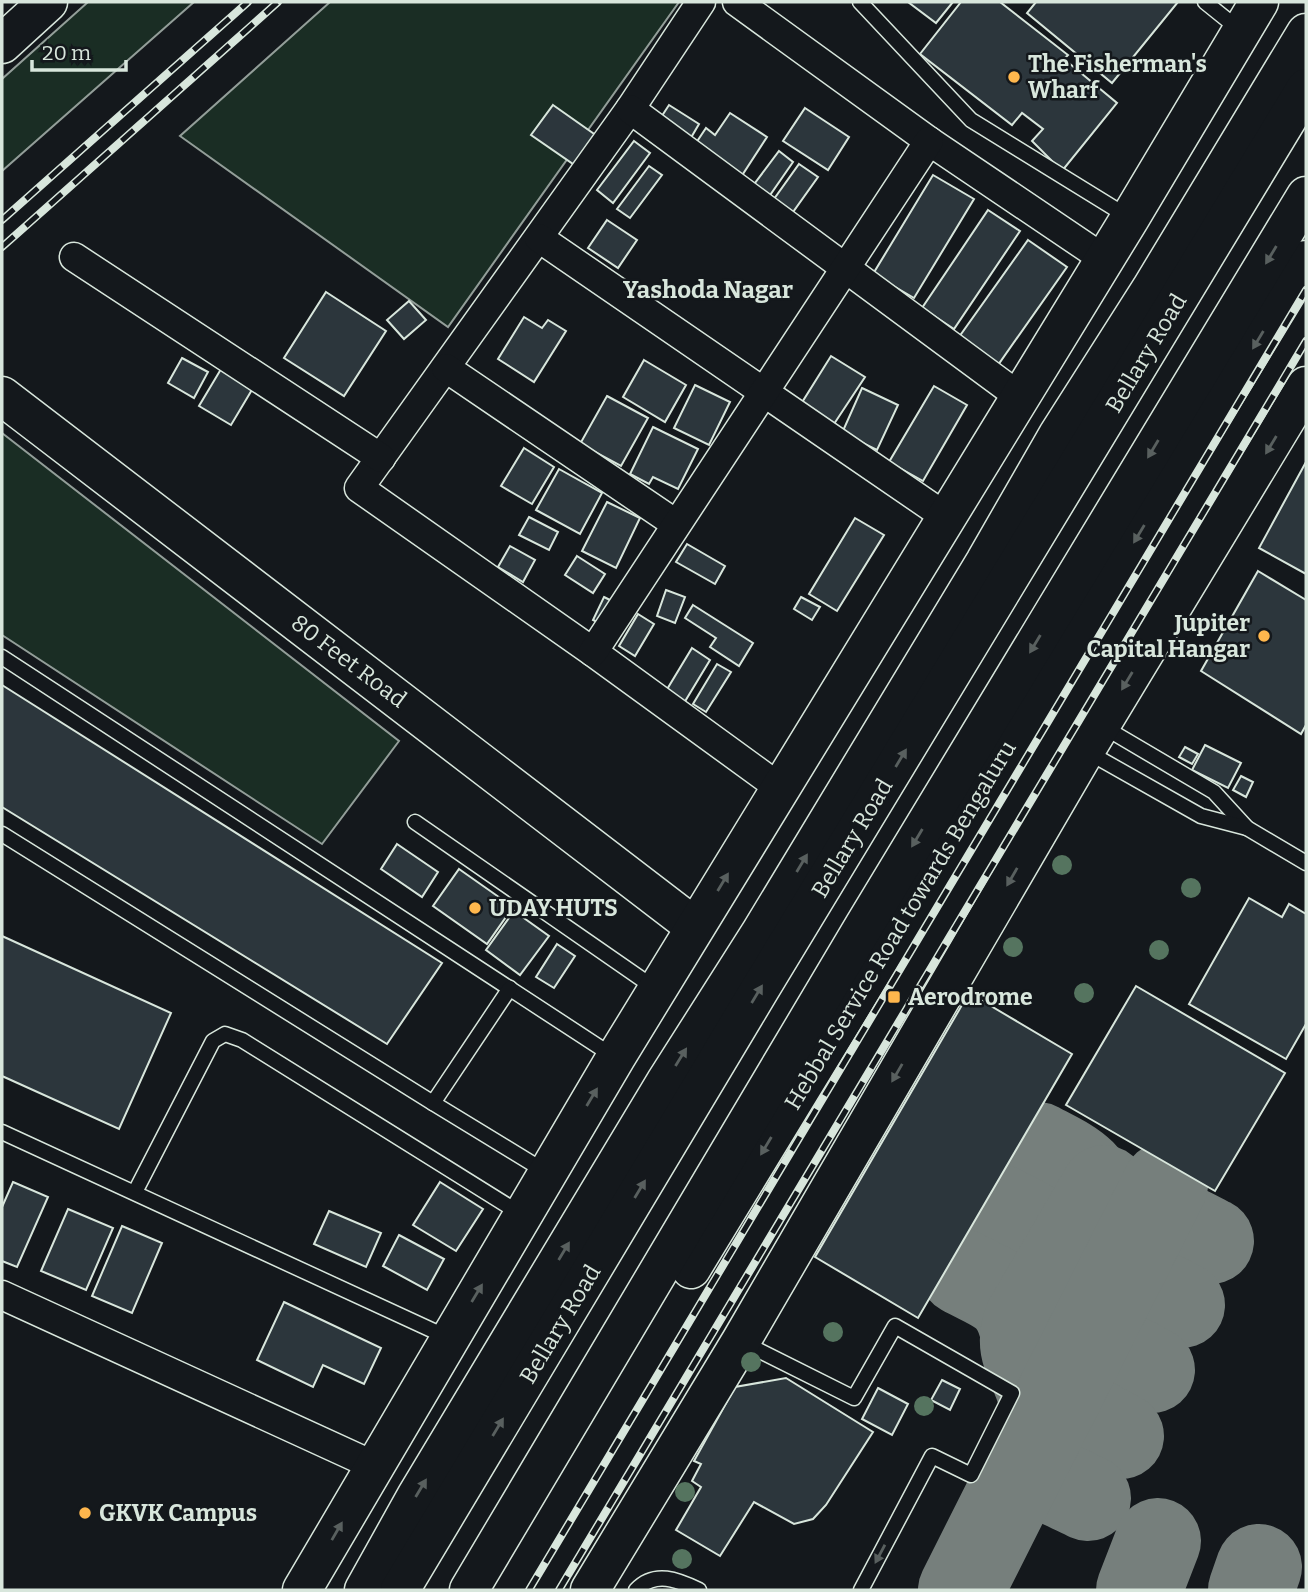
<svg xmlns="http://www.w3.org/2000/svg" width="1308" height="1592" font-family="Bitter,serif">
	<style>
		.green { fill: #1a2d24; stroke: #939e99; stroke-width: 2 }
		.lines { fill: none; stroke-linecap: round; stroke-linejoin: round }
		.taxiway { stroke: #767f7c; stroke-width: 86 }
		.building { fill: #2c363c; stroke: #d8e6dc; stroke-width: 2 }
		.lane-casing { stroke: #d8e6dc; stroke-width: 17 }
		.street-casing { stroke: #d8e6dc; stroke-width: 31 }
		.secondary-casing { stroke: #d8e6dc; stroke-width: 41 }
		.highway-casing { stroke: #d8e6dc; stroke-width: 41 }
		.lane { stroke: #14181c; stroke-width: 14 }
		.street { stroke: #14181c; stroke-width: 28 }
		.secondary { stroke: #14181c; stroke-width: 38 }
		.highway { stroke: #14181c; stroke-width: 38 }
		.rail-casing { stroke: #d8e6dc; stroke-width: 8 }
		.rail { stroke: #14181c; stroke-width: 5; stroke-dasharray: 16; stroke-linecap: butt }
		.tree { fill: #55745f }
		.oneway { fill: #59605f }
		.poi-dot { fill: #ffb74d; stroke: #14181c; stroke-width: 2.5 }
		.labels { text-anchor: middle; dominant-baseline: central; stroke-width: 5; stroke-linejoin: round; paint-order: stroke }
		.poi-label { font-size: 23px; font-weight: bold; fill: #d8e6dc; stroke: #14181c; text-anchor: start }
		.street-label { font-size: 23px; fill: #d8e6dc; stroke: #14181c }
		.neighbourhood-label { font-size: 24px; font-weight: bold; fill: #d8e6dc; stroke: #14181c }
	</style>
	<rect width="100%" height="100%" fill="#14181c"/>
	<!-- green -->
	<g class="green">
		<path d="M88 2H194L2 171V79Z"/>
		<path d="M330 2H679L448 327 180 136Z"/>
		<path d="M2 433 399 741 322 844 2 635Z"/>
	</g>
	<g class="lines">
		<!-- taxiway -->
		<g class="taxiway">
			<path d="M1038 1145C1063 1159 1101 1172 1093 1208"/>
			<path d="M1001 1208C1026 1222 1066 1235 1057 1269"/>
			<path d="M1139 1236C1161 1210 1187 1229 1211 1241"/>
			<path d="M962 1272C995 1290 1014 1292 1023 1332"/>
			<path d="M1105 1302C1129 1273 1155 1292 1182 1305"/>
			<path d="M1075 1365C1100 1336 1124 1356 1152 1370"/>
			<path d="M1039 1436C1042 1424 1044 1411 1041 1398 1035 1368 1014 1353 1027 1320L1104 1188"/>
			<path d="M1039 1436C1067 1397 1086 1418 1121 1436"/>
			<path d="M1008 1497C1034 1465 1059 1485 1088 1498"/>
			<path d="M961 1590 1165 1185"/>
			<path d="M1139 1590 1158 1541"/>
			<path d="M1251 1590 1259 1567"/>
		</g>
	</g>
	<!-- building -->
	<g class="building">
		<path d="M908 2H953L936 23Z"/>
		<path d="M961 2H1000L1068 55 1064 59 1117 103 1062 171 1032 141 1043 129 1022 113 1012 125 920 54Z"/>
		<path d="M1036 2H1178L1112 83 1027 13Z"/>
		<path d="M553 105 597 136 576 166 531 135Z"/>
		<path d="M669 105 699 124 689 141 658 122Z"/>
		<path d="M805 108 849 137 828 170 783 141Z"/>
		<path d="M730 113 767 137 739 180 692 149 706 128 715 135Z"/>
		<path d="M634 141 650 153 613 203 597 190Z"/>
		<path d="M779 151 793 162 768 198 752 187Z"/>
		<path d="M799 164 818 177 793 212 774 199Z"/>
		<path d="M649 166 662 175 630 218 617 209Z"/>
		<path d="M933 175 974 199 914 298 873 274Z"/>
		<path d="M988 210 1020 231 954 329 922 308Z"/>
		<path d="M607 220 637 240 618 268 588 248Z"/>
		<path d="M1028 240 1067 267 998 365 959 337Z"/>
		<path d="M326 292 386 331 344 396 284 358Z"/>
		<path d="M409 301 426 320 404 339 387 320Z"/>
		<path d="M524 317 542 328 548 320 566 331 534 382 498 359Z"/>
		<path d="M831 356 865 377 834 424 801 404Z"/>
		<path d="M182 358 208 372 194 398 168 383Z"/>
		<path d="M644 360 686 385 665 422 623 397Z"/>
		<path d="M224 364 256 383 231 425 199 406Z"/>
		<path d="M695 385 730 402 709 445 674 428Z"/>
		<path d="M934 386 967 405 923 481 889 462Z"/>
		<path d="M862 388 898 405 877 450 842 433Z"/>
		<path d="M607 396 648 418 621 466 580 444Z"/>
		<path d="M653 427 698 449 678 489 653 477 649 484 630 474Z"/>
		<path d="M524 448 554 467 532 504 501 486Z"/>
		<path d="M1306 462V574L1259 548Z"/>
		<path d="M559 469 602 493 580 534 536 510Z"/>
		<path d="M607 502 640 518 616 568 582 551Z"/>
		<path d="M529 517 558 532 549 550 519 535Z"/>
		<path d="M855 518 884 535 837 611 809 594Z"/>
		<path d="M687 544 725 566 715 584 676 562Z"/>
		<path d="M510 546 535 560 523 582 498 567Z"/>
		<path d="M577 556 605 574 593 593 565 575Z"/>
		<path d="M1258 571 1306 600V725L1301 734 1201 671Z"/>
		<path d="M666 590 685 597 675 623 657 616Z"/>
		<path d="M604 597 616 603 605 626 593 620Z"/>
		<path d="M801 597 820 607 812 620 794 609Z"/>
		<path d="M693 605 753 643 739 666 710 647 716 638 685 618Z"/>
		<path d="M638 614 654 624 635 656 619 646Z"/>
		<path d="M692 648 710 660 684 703 666 691Z"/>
		<path d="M717 664 731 672 706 712 693 704Z"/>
		<path d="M2 685 442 963 387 1044 2 807Z"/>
		<path d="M1205 745 1241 763 1228 788 1192 770Z"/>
		<path d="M1185 747 1198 754 1192 764 1179 757Z"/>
		<path d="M1241 776 1253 782 1246 797 1233 790Z"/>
		<path d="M397 844 438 872 422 897 381 869Z"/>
		<path d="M459 869 513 907 487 944 433 906Z"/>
		<path d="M1249 898 1282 917 1289 904 1306 914V1024L1286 1059 1189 1004Z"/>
		<path d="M514 911 549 936 520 975 486 950Z"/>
		<path d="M2 936 171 1013 119 1129 2 1076Z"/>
		<path d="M557 944 575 956 554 988 536 977Z"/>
		<path d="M1136 986 1285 1073 1215 1191 1066 1105Z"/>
		<path d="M969 993 1072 1054 918 1318 815 1257Z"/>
		<path d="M13 1182 48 1197 17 1267 2 1261V1207Z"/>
		<path d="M440 1182 483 1209 456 1251 413 1225Z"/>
		<path d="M68 1209 113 1228 86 1290 41 1271Z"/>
		<path d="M329 1211 381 1233 366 1267 314 1244Z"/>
		<path d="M122 1226 162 1243 132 1313 92 1296Z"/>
		<path d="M399 1235 444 1259 427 1290 383 1266Z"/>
		<path d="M284 1302 381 1348 364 1384 323 1365 313 1387 257 1360Z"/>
		<path d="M786 1378 873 1432 826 1505 813 1519 794 1524 754 1502 720 1556 676 1530 701 1487 692 1481 701 1464 694 1461 735 1387Z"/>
		<path d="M942 1380 960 1389 950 1410 931 1400Z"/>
		<path d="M878 1388 908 1404 892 1435 862 1419Z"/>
	</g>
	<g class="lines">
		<!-- lane casing -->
		<g class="lane-casing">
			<g id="lane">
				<path d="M860 2 971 120 1130 218"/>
				<path d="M1205 2 1241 31"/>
				<path d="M2 657 613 1056"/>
				<path d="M1102 726 1214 792 1247 828 1306 863"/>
				<path d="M1086 751 1201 816 1247 828"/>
				<path d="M415 822 656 989"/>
				<path d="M2 834 433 1103 510 988"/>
				<path d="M433 1103 546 1172"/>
				<path d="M2 1132 449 1338"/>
				<path d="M135 1192 213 1041 225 1034 242 1040 521 1214"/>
				<path d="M742 1342 854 1398 895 1326 1012 1393 971 1475 932 1456 861 1590"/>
				<path d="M636 1590C655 1570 678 1580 699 1590"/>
			</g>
		</g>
		<!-- street casing -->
		<g class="street-casing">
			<g id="street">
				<path d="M701 2 630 109 359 488 593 652 780 788"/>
				<path d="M737 2 929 141 1104 259"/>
				<path d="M630 109 1020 397"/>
				<path d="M539 238 946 517"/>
				<path d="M74 257 381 458"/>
				<path d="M446 368 676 524"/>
				<path d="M593 652 929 141"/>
				<path d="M2 1295 375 1466"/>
			</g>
		</g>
		<!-- secondary casing -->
		<g class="secondary-casing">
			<g id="secondary">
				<path d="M2 44 48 2"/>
				<path d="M2 396 695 927"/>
				<path d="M302 1590 616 1057 1130 218 1259 2"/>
				<path d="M590 1590 741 1341 1085 751 1306 386"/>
			</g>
		</g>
		<!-- highway casing -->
		<g class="highway-casing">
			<g id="highway">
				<path d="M691 1269 1306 260"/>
				<path d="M364 1590 417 1495 665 1083 761 932 985 562 1058 435 1151 289 1306 33"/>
				<path d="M400 1590 760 989 1306 88"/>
				<path d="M469 1590 864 926 1306 196"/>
			</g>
		</g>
		<!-- lane -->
		<use href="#lane" class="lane"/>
		<!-- street -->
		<use href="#street" class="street"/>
		<!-- secondary -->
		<use href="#secondary" class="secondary"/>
		<!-- highway -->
		<use href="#highway" class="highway"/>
		<!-- rail casing -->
		<g class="rail-casing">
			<g id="rail">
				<path d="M2 220 248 2"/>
				<path d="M2 247 278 2"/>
				<path d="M529 1590 1306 290"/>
				<path d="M559 1590 1306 341"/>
			</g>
		</g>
		<!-- rail -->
		<use href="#rail" class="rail"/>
	</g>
	<!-- trees -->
	<g class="tree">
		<circle cx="1062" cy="865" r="10"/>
		<circle cx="1191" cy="888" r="10"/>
		<circle cx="1013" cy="947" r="10"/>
		<circle cx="1159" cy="950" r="10"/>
		<circle cx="1084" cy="993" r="10"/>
		<circle cx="833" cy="1332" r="10"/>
		<circle cx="751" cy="1362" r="10"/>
		<circle cx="924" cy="1406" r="10"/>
		<circle cx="685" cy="1492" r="10"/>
		<circle cx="682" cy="1559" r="10"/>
	</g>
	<!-- one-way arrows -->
	<defs><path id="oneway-solid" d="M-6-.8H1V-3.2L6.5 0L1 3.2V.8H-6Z" transform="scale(1.75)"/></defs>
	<g class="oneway">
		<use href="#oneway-solid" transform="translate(1271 255) rotate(121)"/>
		<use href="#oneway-solid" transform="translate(1258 340) rotate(121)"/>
		<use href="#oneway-solid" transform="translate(1271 445) rotate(121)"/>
		<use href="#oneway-solid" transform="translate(1153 449) rotate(121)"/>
		<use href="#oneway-solid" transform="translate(1139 534) rotate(121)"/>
		<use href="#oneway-solid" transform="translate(1035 644) rotate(121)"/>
		<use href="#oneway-solid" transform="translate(1127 681) rotate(121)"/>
		<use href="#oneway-solid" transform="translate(901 758) rotate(-59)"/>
		<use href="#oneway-solid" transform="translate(917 838) rotate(121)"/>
		<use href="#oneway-solid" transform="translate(802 863) rotate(-59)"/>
		<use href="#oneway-solid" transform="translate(1012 877) rotate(120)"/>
		<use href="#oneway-solid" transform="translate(723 882) rotate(-59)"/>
		<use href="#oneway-solid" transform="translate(757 994) rotate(-59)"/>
		<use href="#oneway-solid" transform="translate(681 1057) rotate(-58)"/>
		<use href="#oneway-solid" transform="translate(897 1073) rotate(120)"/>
		<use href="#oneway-solid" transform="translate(592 1097) rotate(-59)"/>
		<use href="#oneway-solid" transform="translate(766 1146) rotate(121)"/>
		<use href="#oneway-solid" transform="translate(640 1189) rotate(-59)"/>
		<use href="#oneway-solid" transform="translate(564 1251) rotate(-59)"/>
		<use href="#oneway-solid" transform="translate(477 1293) rotate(-59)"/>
		<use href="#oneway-solid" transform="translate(498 1427) rotate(-59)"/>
		<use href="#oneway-solid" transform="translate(421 1488) rotate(-59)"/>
		<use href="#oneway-solid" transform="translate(337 1531) rotate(-60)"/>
		<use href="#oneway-solid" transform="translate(880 1554) rotate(118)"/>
	</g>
	<!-- markers -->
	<g class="poi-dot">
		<circle cx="1014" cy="77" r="7"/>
		<circle cx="1264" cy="636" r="7"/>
		<circle cx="475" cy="908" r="7"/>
		<rect x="887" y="990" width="14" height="14" rx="3.5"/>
		<circle cx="85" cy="1513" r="7"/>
	</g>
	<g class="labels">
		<!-- poi labels -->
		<g class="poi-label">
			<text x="1028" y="64">The Fisherman's<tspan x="1028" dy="26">Wharf</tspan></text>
			<text x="1250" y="623" text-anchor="end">Jupiter<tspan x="1250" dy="26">Capital Hangar</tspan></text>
			<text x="489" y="908">UDAY HUTS</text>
			<text x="908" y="997">Aerodrome</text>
			<text x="99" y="1513">GKVK Campus</text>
		</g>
		<!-- street labels -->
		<g class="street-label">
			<text transform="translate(1146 353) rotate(-59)">Bellary Road</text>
			<text transform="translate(349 661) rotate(37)">80 Feet Road</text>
			<text transform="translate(852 838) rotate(-59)">Bellary Road</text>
			<text transform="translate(900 925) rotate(-59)">Hebbal Service Road towards Bengaluru</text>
			<text transform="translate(560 1324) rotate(-59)">Bellary Road</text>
		</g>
		<!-- neighbourhood labels -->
		<g class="neighbourhood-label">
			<text x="708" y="290">Yashoda Nagar</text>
		</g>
	</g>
	<!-- border -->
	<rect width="1308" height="1592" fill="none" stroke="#d8e6dc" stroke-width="7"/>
	<!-- scale -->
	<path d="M32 60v10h94v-10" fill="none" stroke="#d8e6dc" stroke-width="3.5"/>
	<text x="42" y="60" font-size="21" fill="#d8e6dc" stroke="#14181c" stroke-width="5" paint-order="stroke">20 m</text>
</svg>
